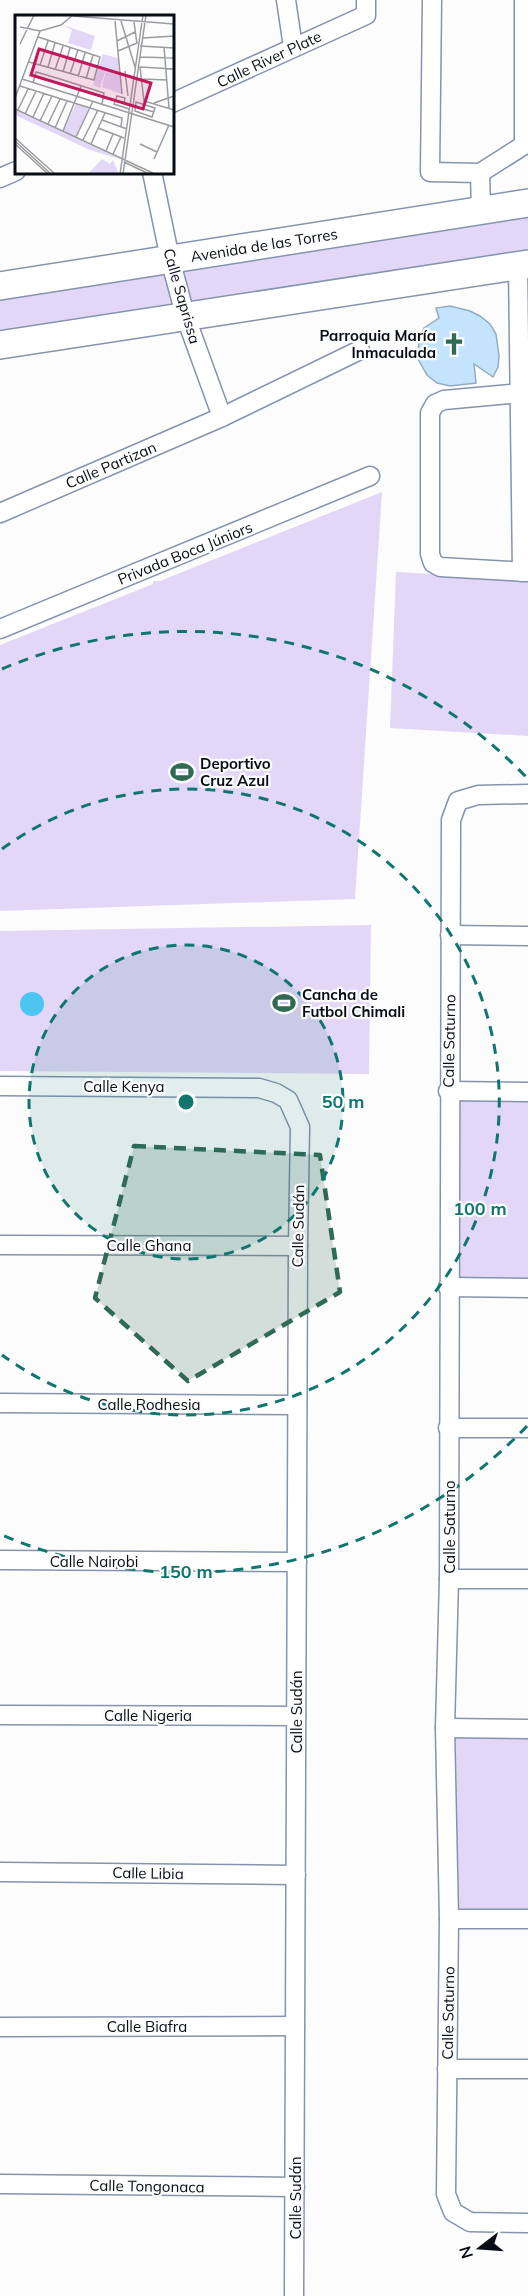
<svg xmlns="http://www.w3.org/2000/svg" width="528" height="2296" font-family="Mulish,sans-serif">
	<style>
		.green { fill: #e3d7f8 }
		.water { fill: #4cc6f0 }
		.building { fill: #c4e3fd; stroke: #93acc0; stroke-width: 1.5 }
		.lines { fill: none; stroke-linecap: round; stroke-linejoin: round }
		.street-casing { stroke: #8693ad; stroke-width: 21 }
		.secondary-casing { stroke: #8693ad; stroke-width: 30 }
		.street { stroke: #fff; stroke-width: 18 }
		.secondary { stroke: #fff; stroke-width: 27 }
		.marked { fill: #306a54; fill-opacity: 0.2; stroke: #306a54; stroke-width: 4.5; stroke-dasharray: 12 8; stroke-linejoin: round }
		.ring { fill: none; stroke: #0f766e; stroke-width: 3; stroke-dasharray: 10 8 }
		.labels { text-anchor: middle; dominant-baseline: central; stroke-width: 4.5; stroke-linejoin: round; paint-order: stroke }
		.street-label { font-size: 15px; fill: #070c15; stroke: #fcfcfc }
		.poi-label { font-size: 15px; font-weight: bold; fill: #070c15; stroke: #fcfcfc; text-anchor: start }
		.inset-road { fill: none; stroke: #9a9ca0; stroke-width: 1.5 }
		.view { fill: #c2185b; fill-opacity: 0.15; stroke: #c2185b; stroke-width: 3 }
		.inset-edge { fill: none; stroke: #070c15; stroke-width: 3 }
		.centre { fill: #0f766e; stroke: #fcfcfc; stroke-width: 3 }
		.ring-label { font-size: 18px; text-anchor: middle; font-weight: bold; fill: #0f766e; stroke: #fcfcfc; stroke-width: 4.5; stroke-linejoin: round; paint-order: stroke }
	</style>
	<rect width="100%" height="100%" fill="#fcfcfc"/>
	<!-- green -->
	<g class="green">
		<path d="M528 199V263L194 320 176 249Z"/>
		<path d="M164 252 182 322 0 349V275Z"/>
		<path d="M382 492 355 899 0 911V645L153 584V581H160Z"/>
		<path d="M396 572 528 579V736L390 728Z"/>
		<path d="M371 925 369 1074 0 1071V931Z"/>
		<path d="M450 1093 528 1094V1286H450Z"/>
		<path d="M448 1732 528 1734V1912L445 1911Z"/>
	</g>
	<!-- water -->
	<circle class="water" cx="32" cy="1004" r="12"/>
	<!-- building -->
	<path class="building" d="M450 306 470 311 480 316 490 324 496 334 499 356 498 367 493 377 474 364 476 383 450 386 437 383 427 375 418 359 419 339 424 328 439 318 436 308Z"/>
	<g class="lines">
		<!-- street casing -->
		<g class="street-casing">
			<g id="street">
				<path d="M286 0 293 47"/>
				<path d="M432 0 430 172 480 173 524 145 528 144"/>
				<path d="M172 103 366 15V0"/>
				<path d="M524 145V0"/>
				<path d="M152 172 170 259 186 318 222 417"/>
				<path d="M480 173 481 211"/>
				<path d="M0 178 16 171"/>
				<path d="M518 266 522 572"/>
				<path d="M521 393 444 400 435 404 430 413V554L433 563 440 567 528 572"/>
				<path d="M0 513 222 417 360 350"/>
				<path d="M0 629 370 476"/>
				<path d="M528 794 478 795 458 801 451 820 449 1579 445 1728 449 1919 446 2194 453 2212 470 2222 528 2223"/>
				<path d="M450 935 528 936"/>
				<path d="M0 1086 259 1088 276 1093 288 1100 300 1127 298 1246 294 2296"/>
				<path d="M448 1091 528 1092"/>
				<path d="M0 1245 298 1246"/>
				<path d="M448 1287 528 1288"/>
				<path d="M0 1403 297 1405"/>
				<path d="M448 1428H528"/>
				<path d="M0 1560 297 1562"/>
				<path d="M449 1579H528"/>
				<path d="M0 1715 296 1716"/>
				<path d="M445 1728 528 1729"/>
				<path d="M0 1872 296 1875"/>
				<path d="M449 1919H528"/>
				<path d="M0 2027 295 2026"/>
				<path d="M447 2069H528"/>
				<path d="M0 2184 295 2187"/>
			</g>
		</g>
		<!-- secondary casing -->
		<g class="secondary-casing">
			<g id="secondary">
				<path d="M0 286 528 203"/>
				<path d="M0 345 528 264"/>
			</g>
		</g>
		<!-- street -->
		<use href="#street" class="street"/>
		<!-- secondary -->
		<use href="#secondary" class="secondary"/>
	</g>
	<!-- marked area -->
	<path class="marked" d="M134 1146 320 1155 340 1292 188 1381 95 1298Z"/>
	<!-- distance rings -->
	<circle cx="186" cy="1102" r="157" fill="#0f766e" fill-opacity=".12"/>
	<g class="ring">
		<circle cx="186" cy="1102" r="157"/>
		<path d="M2 849A313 313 0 1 1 2 1355"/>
		<path d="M527 1426A470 470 0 0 1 2 1535M2 669A470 470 0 0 1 527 778"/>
	</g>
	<!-- icons -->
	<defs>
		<g id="church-bare" transform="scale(1.8)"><path d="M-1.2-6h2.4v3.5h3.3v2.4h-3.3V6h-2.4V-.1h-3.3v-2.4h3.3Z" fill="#306a54" stroke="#fcfcfc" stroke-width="2.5" paint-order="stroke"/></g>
		<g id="stadium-bare" transform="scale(1.8)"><path d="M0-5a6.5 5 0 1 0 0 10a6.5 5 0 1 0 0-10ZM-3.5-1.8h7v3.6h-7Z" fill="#306a54" stroke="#fcfcfc" stroke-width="2.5" paint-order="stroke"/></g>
	</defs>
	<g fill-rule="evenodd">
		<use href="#church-bare" x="454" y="344"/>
		<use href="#stadium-bare" x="182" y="772"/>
		<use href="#stadium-bare" x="284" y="1003"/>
	</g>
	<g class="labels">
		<!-- street labels -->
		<g class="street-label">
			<text transform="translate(269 59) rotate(-25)">Calle River Plate</text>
			<text transform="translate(264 245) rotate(-9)">Avenida de las Torres</text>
			<text transform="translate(182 296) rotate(74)">Calle Saprissa</text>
			<text transform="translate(111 465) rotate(-23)">Calle Partizan</text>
			<text transform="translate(185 553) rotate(-22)">Privada Boca Júniors</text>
			<text transform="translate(449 1041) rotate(-89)">Calle Saturno</text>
			<text x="124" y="1086">Calle Kenya</text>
			<text transform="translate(298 1226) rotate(-89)">Calle Sudán</text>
			<text x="149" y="1245">Calle Ghana</text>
			<text x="149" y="1404">Calle Rodhesia</text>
			<text transform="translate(449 1527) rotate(-90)">Calle Saturno</text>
			<text x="94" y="1561">Calle Nairobi</text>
			<text transform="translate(296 1712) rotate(-90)">Calle Sudán</text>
			<text x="148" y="1715">Calle Nigeria</text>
			<text transform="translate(148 1873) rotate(1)">Calle Libia</text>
			<text transform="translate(448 2013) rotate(-89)">Calle Saturno</text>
			<text x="147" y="2026">Calle Biafra</text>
			<text transform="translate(147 2186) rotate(1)">Calle Tongonaca</text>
			<text transform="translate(295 2198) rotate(-90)">Calle Sudán</text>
		</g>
		<!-- poi labels -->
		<g class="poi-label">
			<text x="436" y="335" text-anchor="end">Parroquia María<tspan x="436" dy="17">Inmaculada</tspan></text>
			<text x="200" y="763">Deportivo<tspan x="200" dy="17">Cruz Azul</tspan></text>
			<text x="302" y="994">Cancha de<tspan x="302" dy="17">Futbol Chimali</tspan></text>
		</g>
	</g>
	<!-- overview -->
	<g transform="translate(15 15)">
		<rect width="159" height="159" fill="#fcfcfc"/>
		<path d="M48 10 80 21 76 35 53 28 57 15ZM88 39 103 43 106 79 87 72 92 51 85 73 78 70ZM61 89 74 92 61 122 48 116ZM0 95 105 144 75 135 0 100ZM87 144 95 149 98 145 104 159H73Z" fill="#e3d7f8"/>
		<path class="inset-road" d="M58 1 159 9M100 6 107 79M106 6 120 52M119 7 122 29M5 12 25 16 46 10 58 0M128 23 159 21M102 26 120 17M5 29 19 0M125 31 159 33M149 32 154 93M103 36 122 28M125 42 159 43M14 47 79 65 85 42 23 22M25 50 33 26M33 52 40 28M125 52 129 86 159 95M125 52 159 54M40 55 48 31M110 56 113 81M48 57 55 33M55 59 63 35M63 62 70 38M7 64 159 112M71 64 78 40M127 64 152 65M18 68 21 57 45 64 89 78 87 89M5 71 107 103 106 112M0 83 25 16M121 87 140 93 137 102 120 96ZM109 88 110 83 102 81 99 89 114 94M139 88 159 81M121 92 139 97M0 94 140 159M3 95 13 74M10 99 21 76M18 102 29 78M87 105 112 114M25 106 37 81M33 109 45 84M40 113 52 86M83 113 109 123M48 116 66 71M61 122 78 86M0 123 40 159M68 125 83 95M0 126 36 159M0 129 33 159M76 129 90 98M125 129 142 137M91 136 98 119M98 139 106 122M139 144 154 110M109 147 134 159M105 159 128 0M108 159 131 0"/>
		<path class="view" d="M24 34 136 68 128 94 16 60Z"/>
		<rect width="159" height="159" class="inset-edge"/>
	</g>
	<circle cx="186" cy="1102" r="9" class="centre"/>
	<g class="ring-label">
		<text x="343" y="1108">50 m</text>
		<text x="480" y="1215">100 m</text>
		<text x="186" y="1578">150 m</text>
	</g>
	<!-- north arrow -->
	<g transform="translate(480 2248) rotate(253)" stroke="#fcfcfc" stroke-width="4.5" paint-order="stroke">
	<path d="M0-4.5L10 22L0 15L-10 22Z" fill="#070c15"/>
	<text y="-9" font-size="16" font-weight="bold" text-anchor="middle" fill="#070c15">N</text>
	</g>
</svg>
